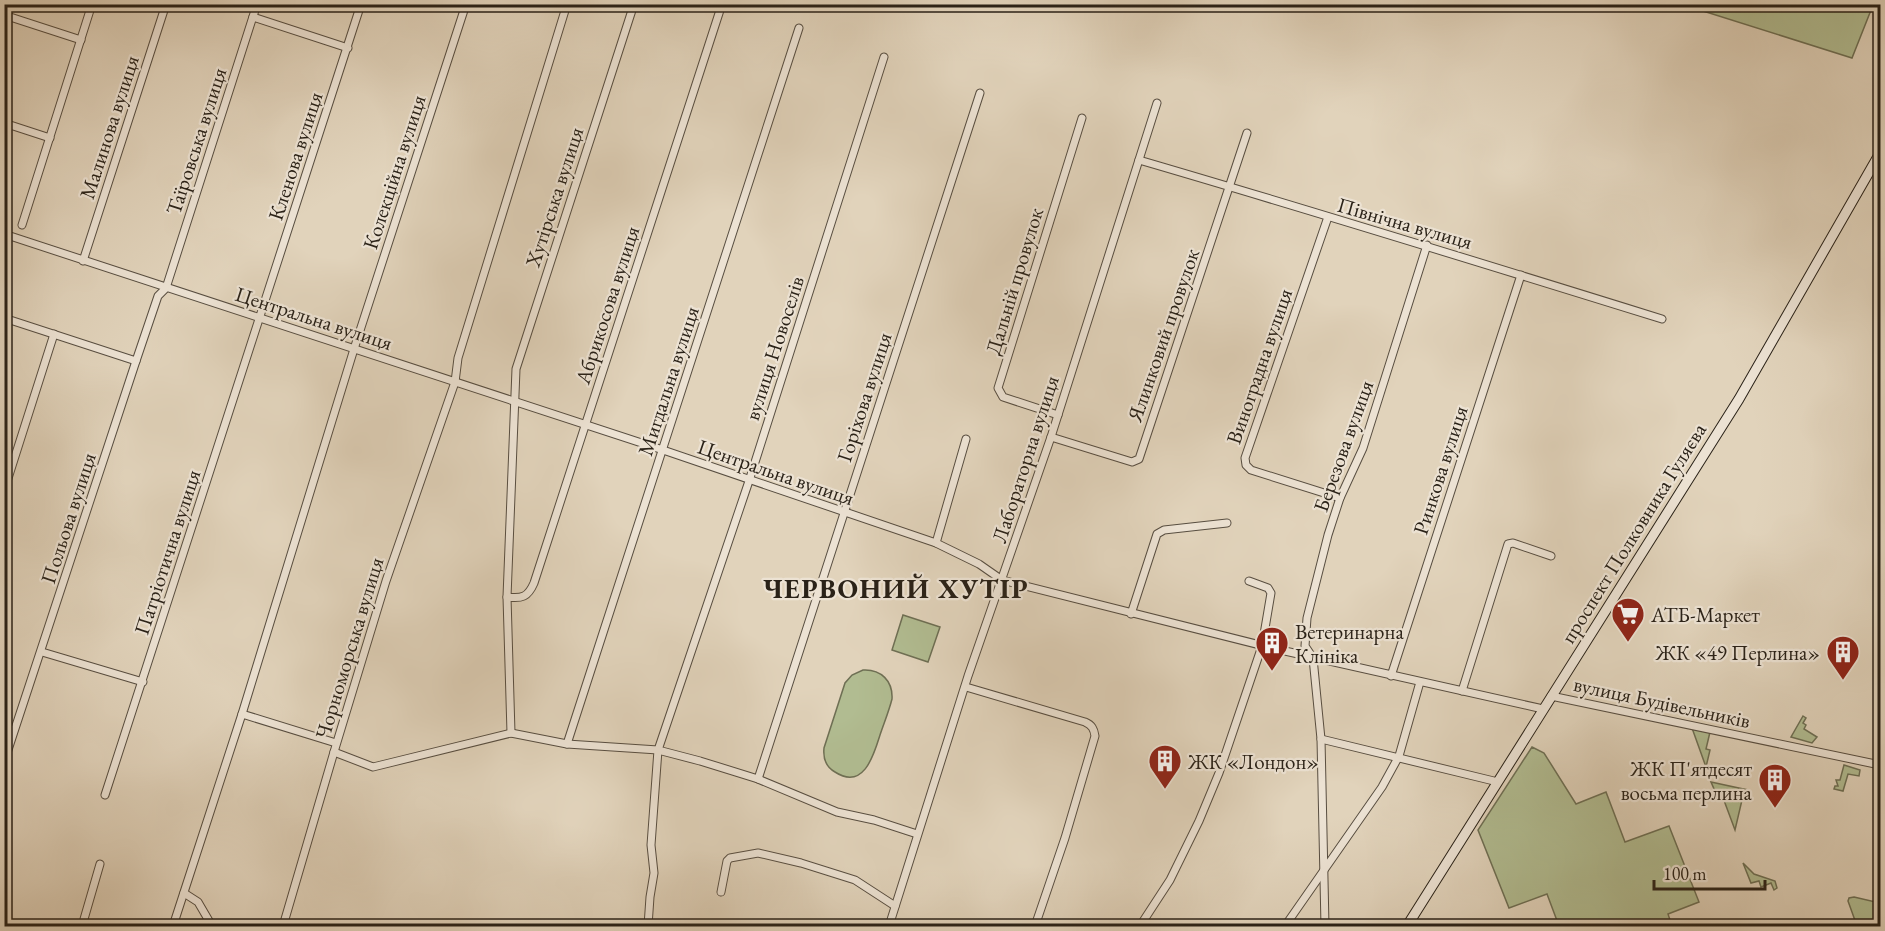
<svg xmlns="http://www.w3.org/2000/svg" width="1885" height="931" font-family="'EB Garamond',serif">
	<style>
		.green { fill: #b1bc91; stroke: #6e6f54; stroke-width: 1.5 }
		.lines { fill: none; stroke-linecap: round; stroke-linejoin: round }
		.street-casing { stroke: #584e41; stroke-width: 9 }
		.secondary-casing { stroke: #2a2218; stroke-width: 11 }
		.street { stroke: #ece2d3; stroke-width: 7 }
		.secondary { stroke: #ece2d3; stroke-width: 9 }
		.labels { text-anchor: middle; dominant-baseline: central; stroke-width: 4.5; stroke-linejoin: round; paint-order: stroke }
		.street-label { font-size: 21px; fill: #2a2218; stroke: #ece2d3 }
		.poi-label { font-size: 21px; fill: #2a2218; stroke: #ece2d3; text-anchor: start }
		.district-label { font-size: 27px; font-weight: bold; letter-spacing: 1.5px; fill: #2a2218; stroke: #ece2d3 }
	</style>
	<rect width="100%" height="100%" fill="#e1d3bb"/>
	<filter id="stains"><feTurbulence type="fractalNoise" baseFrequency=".00333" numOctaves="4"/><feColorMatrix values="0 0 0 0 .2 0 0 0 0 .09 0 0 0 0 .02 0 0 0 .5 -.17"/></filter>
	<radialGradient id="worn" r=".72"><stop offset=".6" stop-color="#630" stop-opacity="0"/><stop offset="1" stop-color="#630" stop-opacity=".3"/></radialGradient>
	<!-- green -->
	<g class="green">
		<path d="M1684 5H1873L1852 58Z"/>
		<path d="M903 615 940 627 928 662 892 650Z"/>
		<path d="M863 670C881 669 893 681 892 699 889 711 884 723 880 735 874 754 864 791 835 772 826 767 823 758 824 748L845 683 852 675Z"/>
		<path d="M1803 716 1806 718 1803 723 1806 725 1804 729 1817 737 1812 743 1791 737Z"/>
		<path d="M1692 728 1710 732 1706 749 1710 750 1706 767Z"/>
		<path d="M1532 747 1544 753 1576 804 1606 792 1625 842 1669 826 1699 902 1668 914 1672 926H1559L1547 894 1509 908 1478 830Z"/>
		<path d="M1844 765 1860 770 1859 776 1848 774 1843 791 1834 789 1835 786H1838L1836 780H1840Z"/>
		<path d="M1711 782 1748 790 1750 792 1749 799 1715 791Z"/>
		<path d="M1722 795 1742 800 1735 830Z"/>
		<path d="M1743 863 1754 874 1775 881 1777 888 1774 890 1771 883 1761 887 1759 881 1751 883Z"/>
		<path d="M1854 897 1880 903V926H1857L1848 901 1849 898Z"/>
	</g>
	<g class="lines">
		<!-- street casing -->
		<g class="street-casing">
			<g id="street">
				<path d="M4 15 81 40"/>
				<path d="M253 17 348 48"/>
				<path d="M4 123 50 138"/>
				<path d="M1139 160C1314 211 1488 265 1662 319"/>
				<path d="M1328 217 1245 458 1246 465 1251 470 1340 498"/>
				<path d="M22 225 92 4"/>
				<path d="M4 234 663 450 936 543 979 564 1002 580 1276 649 1543 709"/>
				<path d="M83 261 166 4"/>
				<path d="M4 318 136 361"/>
				<path d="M1058 415 1003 397 998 388 1082 118"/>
				<path d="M1051 437 1132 462 1139 459 1247 133"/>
				<path d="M4 491 54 334"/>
				<path d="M936 543 966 439"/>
				<path d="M507 597C522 599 528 597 534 583L722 4"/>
				<path d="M1131 614 1157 534 1164 530 1227 523"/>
				<path d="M42 652 143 682"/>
				<path d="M1391 676 1521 275"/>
				<path d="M966 687 1085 722C1092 725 1094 729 1095 736L1065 838 1035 926"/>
				<path d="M1462 691 1508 544 1513 543 1551 556"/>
				<path d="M1551 696 1880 765"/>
				<path d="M242 714 336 743"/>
				<path d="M1879 732 1880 729"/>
				<path d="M511 733 507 597 516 369 634 4"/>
				<path d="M1321 739 1498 782"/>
				<path d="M567 744 799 28"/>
				<path d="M334 752 373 767 511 733 567 744 658 750 700 761 758 779 837 812 874 820 917 834"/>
				<path d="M4 762 136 361 158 296 166 288 257 4"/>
				<path d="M758 779 980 93"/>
				<path d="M105 795 361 4"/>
				<path d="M721 892 727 861 730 858 758 853 801 863 855 880 895 906"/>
				<path d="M184 893 198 902 212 926"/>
				<path d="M82 926 100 864"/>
				<path d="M173 926 242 714 354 349 466 4"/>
				<path d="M283 926 334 752 386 581 455 382 458 358 567 4"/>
				<path d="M648 926 650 897 654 873 651 845 658 750 749 481 884 57"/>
				<path d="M889 926 968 676 1051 437 1157 103"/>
				<path d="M1140 926 1170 880 1199 821 1219 773 1262 646 1271 593 1268 588 1249 581"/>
				<path d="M1285 926 1382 787 1399 756 1420 682"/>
				<path d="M1325 926 1321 739 1313 658 1305 646 1307 618 1328 535 1340 498 1363 448 1427 245"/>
			</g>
		</g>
		<!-- secondary casing -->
		<g class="secondary-casing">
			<path id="secondary" d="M1407 926 1739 399 1880 153"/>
		</g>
		<!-- street -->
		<use href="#street" class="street"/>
		<!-- secondary -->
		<use href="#secondary" class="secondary"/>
	</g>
	<!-- icons -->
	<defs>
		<g id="supermarket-pin" transform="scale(1.725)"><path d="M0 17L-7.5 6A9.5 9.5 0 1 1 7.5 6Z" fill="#8f2418" stroke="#ece2d3"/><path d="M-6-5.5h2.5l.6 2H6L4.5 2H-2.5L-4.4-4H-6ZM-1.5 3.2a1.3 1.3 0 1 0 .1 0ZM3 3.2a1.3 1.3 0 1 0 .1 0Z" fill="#fff"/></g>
		<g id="building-pin" transform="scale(1.725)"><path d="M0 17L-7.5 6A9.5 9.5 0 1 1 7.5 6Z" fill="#8f2418" stroke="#ece2d3"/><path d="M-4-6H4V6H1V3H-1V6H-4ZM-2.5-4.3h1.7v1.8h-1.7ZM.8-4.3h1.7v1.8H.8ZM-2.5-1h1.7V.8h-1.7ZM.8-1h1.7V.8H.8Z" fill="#fff"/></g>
	</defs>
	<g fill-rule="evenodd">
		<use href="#supermarket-pin" x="1628" y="614"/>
		<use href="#building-pin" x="1272" y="643"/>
		<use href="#building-pin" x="1843" y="652"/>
		<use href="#building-pin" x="1165" y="761"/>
		<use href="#building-pin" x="1775" y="780"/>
	</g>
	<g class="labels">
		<!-- street labels -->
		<g class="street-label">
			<text transform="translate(109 127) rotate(-72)">Малинова вулиця</text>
			<text transform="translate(196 141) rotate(-72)">Таїровська вулиця</text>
			<text transform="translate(295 156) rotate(-72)">Кленова вулиця</text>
			<text transform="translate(394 172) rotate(-72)">Колекційна вулиця</text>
			<text transform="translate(554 197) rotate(-72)">Хутірська вулиця</text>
			<text transform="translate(1405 223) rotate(16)">Північна вулиця</text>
			<text transform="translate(1014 281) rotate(-73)">Дальній провулок</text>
			<text transform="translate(607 305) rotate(-72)">Абрикосова вулиця</text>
			<text transform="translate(314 318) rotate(18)">Центральна вулиця</text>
			<text transform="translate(1163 335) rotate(-71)">Ялинковий провулок</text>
			<text transform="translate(774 348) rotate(-72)">вулиця Новоселів</text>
			<text transform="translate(1259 366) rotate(-71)">Виноградна вулиця</text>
			<text transform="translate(668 381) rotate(-72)">Мигдальна вулиця</text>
			<text transform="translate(864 397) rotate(-72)">Горіхова вулиця</text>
			<text transform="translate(1343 446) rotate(-70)">Березова вулиця</text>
			<text transform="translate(1025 459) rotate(-72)">Лабораторна вулиця</text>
			<text transform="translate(1440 470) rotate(-72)">Ринкова вулиця</text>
			<text transform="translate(776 472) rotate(19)">Центральна вулиця</text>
			<text transform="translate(68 518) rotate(-72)">Польова вулиця</text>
			<text transform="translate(1633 533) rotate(-58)">проспект Полковника Гуляєва</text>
			<text transform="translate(167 552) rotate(-72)">Патріотична вулиця</text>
			<text transform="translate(349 648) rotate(-73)">Чорноморська вулиця</text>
			<text transform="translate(1662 702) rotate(12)">вулиця Будівельників</text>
		</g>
		<!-- poi labels -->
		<g class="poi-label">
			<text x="1651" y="614">АТБ-Маркет</text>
			<text x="1295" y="631">Ветеринарна<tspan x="1295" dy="24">Клініка</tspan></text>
			<text x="1820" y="652" text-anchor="end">ЖК «49 Перлина»</text>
			<text x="1188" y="761">ЖК «Лондон»</text>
			<text x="1752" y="768" text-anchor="end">ЖК П'ятдесят<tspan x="1752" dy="24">восьма перлина</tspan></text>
		</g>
		<!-- district labels -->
		<g class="district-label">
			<text x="896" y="588">ЧЕРВОНИЙ ХУТІР</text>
		</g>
	</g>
	<!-- margin -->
	<rect width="1885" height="931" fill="none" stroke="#e1d3bb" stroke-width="24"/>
	<rect x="6" y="6" width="1873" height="919" fill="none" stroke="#2a2218" stroke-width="3"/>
	<rect x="12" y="12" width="1861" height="907" fill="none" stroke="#2a2218" stroke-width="1.5"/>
	<!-- scale -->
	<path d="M1654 880v9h111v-9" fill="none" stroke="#2a2218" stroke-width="3"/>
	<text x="1663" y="880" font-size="18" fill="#2a2218" stroke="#ece2d3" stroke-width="4.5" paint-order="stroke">100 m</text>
	<rect width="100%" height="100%" filter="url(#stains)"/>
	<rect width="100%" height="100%" fill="url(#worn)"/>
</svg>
